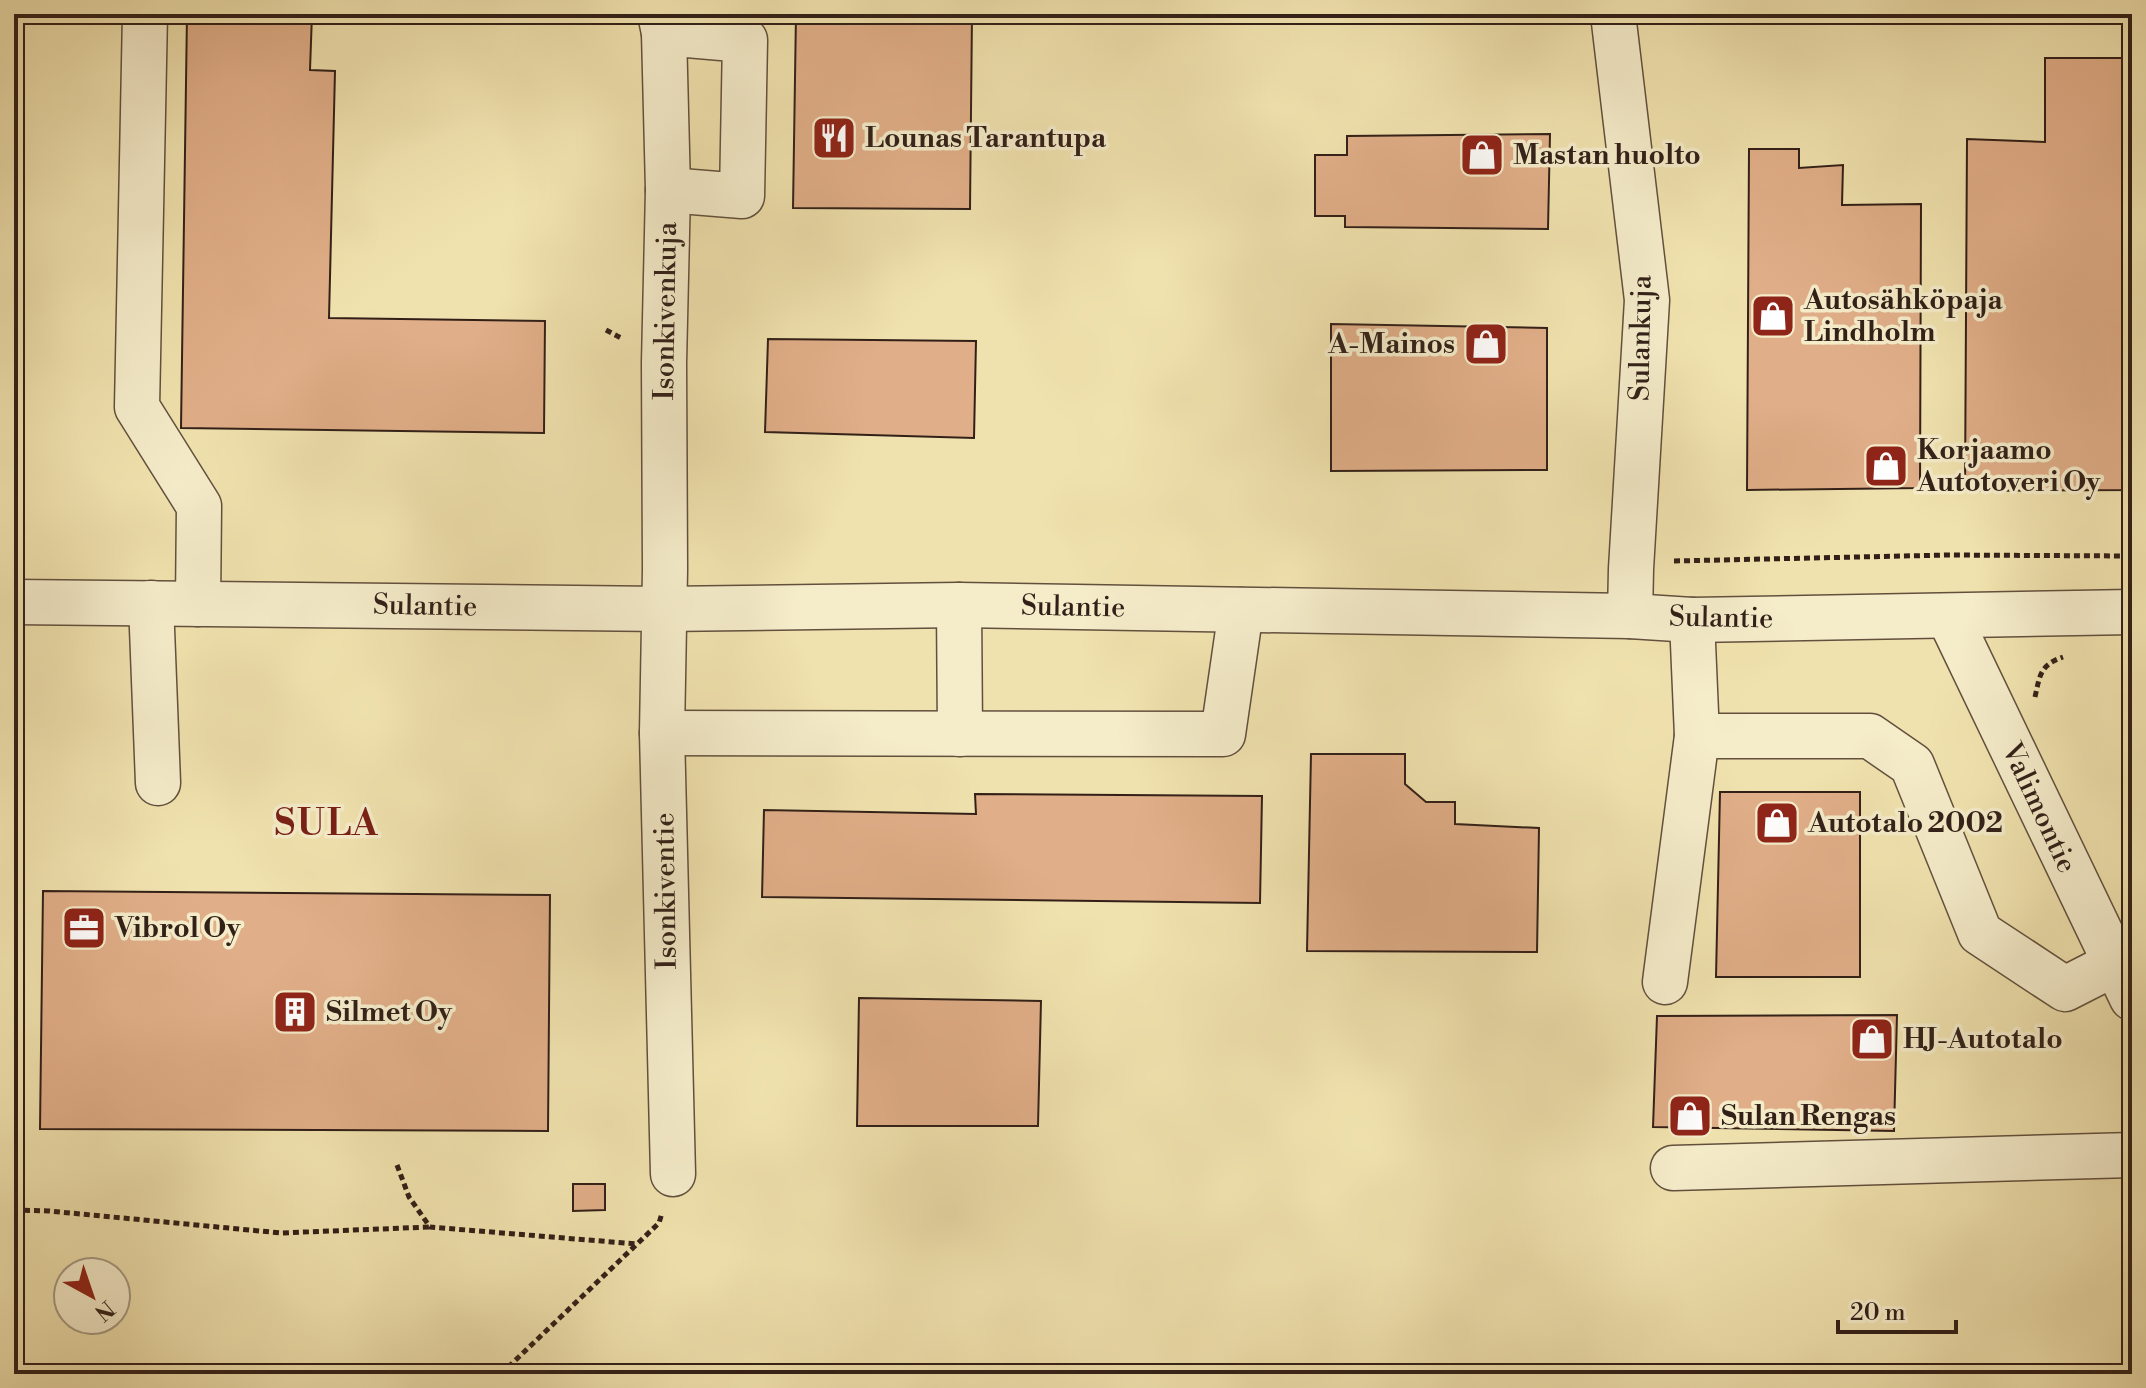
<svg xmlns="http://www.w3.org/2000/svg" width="2146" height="1388" font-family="'Libre Bodoni',serif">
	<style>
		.building { fill: #e0ae88; stroke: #322018; stroke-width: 2 }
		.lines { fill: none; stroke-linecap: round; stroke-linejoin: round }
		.minor-casing { stroke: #62503e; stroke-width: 47 }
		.path { stroke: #322018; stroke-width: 5; stroke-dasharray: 6 4; stroke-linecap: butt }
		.minor { stroke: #f5ecca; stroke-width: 44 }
		.labels { text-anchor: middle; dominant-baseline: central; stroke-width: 7; stroke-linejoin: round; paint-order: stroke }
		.poi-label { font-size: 28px; font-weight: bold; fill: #322018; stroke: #f5ecca; text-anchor: start }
		.street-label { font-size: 28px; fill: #322018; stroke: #f5ecca }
		.district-label { font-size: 36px; font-weight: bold; letter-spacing: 2px; fill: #7a1f14; stroke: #f5ecca }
	</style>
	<rect width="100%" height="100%" fill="#f0e2ae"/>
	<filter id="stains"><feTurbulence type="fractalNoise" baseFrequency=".0025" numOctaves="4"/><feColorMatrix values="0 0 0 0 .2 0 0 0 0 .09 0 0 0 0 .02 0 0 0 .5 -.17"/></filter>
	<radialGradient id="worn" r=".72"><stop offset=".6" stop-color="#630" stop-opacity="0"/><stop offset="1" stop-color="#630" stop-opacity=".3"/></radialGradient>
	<!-- building -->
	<g class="building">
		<path d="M187 14H312L310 70 335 71 329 318 545 321 544 433 181 428Z"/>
		<path d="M796 14H972L970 209 793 208Z"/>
		<path d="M2045 58H2132V490L1965 491 1967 139 2045 142Z"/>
		<path d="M1550 134 1548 229 1345 227V216H1315V155H1347V136Z"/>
		<path d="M1749 149H1799V168L1843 165 1842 205 1921 204 1920 488 1747 490Z"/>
		<path d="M1331 324 1547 328V470L1331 471Z"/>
		<path d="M768 339 976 341 974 438 765 432Z"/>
		<path d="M1311 754H1405V784L1426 802H1455V824L1539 828 1537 952 1307 951Z"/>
		<path d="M1720 792H1860V977H1716Z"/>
		<path d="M975 794 1262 796 1260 903 762 897 764 810 976 814Z"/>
		<path d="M43 891 550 895 548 1131 40 1129Z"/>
		<path d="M859 998 1041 1001 1038 1126H857Z"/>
		<path d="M1897 1015 1894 1131 1653 1127 1657 1016Z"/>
		<path d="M573 1184H605V1210L573 1211Z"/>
	</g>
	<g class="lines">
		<!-- minor casing -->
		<g class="minor-casing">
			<g id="minor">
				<path d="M145 14 137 407 199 506 198 604"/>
				<path d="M660 14 664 33 668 190 664 363 665 570 662 733 673 1174"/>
				<path d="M1613 14 1647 300 1631 569 1630 616"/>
				<path d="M664 33 745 40 742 196 668 190"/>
				<path d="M14 602 663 609 959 605 1630 616 1692 620 2132 612"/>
				<path d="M151 603 158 783"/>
				<path d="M959 605 960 734"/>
				<path d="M1949 617 2132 998"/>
				<path d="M1692 620 1697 736H1870L1912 765 1980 933 2065 989 2114 964"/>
				<path d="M662 733 1223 734 1241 610"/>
				<path d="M1665 982 1697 736"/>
				<path d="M1673 1168 2132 1155"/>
			</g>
		</g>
		<!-- path -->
		<g class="path">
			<path d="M606 330 623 339"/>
			<path d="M1674 561 1949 555 2132 556"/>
			<path d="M2035 697C2040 675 2040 665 2063 657"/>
			<path d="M397 1165 409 1197 430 1227 637 1244"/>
			<path d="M14 1210 49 1211 281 1233 430 1227"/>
			<path d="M501 1374 659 1223 662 1213"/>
		</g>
		<!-- minor -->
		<use href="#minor" class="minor"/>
	</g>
	<!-- icons -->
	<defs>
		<g id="restaurant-square" transform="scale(2.3)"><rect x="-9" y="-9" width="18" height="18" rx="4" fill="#8f2418" stroke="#f5ecca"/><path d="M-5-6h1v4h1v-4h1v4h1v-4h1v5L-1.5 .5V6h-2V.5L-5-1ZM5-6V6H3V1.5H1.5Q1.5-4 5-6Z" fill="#fff"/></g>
		<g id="shop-square" transform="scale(2.3)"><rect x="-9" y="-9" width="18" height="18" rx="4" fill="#8f2418" stroke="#f5ecca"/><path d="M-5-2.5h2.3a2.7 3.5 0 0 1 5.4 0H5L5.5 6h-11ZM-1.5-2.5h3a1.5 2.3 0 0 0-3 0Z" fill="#fff"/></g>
		<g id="office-square" transform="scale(2.3)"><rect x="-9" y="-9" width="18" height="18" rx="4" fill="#8f2418" stroke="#f5ecca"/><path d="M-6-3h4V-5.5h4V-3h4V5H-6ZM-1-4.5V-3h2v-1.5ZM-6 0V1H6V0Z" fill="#fff"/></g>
		<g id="building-square" transform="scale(2.3)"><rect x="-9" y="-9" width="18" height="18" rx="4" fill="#8f2418" stroke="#f5ecca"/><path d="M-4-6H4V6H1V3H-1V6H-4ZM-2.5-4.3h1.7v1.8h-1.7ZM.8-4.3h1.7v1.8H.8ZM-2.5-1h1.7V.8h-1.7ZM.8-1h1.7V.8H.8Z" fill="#fff"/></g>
	</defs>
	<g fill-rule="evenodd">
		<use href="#restaurant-square" x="834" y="138"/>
		<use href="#shop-square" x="1482" y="155"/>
		<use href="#shop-square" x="1773" y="316"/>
		<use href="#shop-square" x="1486" y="344"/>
		<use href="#shop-square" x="1886" y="466"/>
		<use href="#shop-square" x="1777" y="823"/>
		<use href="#office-square" x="84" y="928"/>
		<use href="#building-square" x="295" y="1012"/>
		<use href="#shop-square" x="1872" y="1039"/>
		<use href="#shop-square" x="1690" y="1116"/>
	</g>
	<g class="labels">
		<!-- poi labels -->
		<g class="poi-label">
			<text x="865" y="138">Lounas Tarantupa</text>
			<text x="1513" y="155">Mastan huolto</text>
			<text x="1804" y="300">Autosähköpaja<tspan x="1804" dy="32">Lindholm</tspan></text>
			<text x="1455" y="344" text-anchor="end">A-Mainos</text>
			<text x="1917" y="450">Korjaamo<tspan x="1917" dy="32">Autotoveri Oy</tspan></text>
			<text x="1808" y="823">Autotalo 2002</text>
			<text x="115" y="928">Vibrol Oy</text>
			<text x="326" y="1012">Silmet Oy</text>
			<text x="1903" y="1039">HJ-Autotalo</text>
			<text x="1721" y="1116">Sulan Rengas</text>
		</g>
		<!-- street labels -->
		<g class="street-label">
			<text transform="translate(666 311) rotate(-89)">Isonkivenkuja</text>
			<text transform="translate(1641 338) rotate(-89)">Sulankuja</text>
			<text transform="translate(425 606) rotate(1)">Sulantie</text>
			<text transform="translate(1073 607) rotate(1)">Sulantie</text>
			<text transform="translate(1721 618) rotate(1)">Sulantie</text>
			<text transform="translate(2039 808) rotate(65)">Valimontie</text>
			<text transform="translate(666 891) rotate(-91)">Isonkiventie</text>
		</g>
		<!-- district labels -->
		<g class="district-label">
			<text x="327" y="824">SULA</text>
		</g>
	</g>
	<!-- margin -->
	<rect width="2146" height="1388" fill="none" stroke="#f0e2ae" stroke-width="48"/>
	<rect x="16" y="16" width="2114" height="1356" fill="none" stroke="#322018" stroke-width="4"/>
	<rect x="24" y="24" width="2098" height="1340" fill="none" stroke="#322018" stroke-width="2"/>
	<!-- north arrow -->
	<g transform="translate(92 1296) rotate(140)"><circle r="38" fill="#f5ecca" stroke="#a79a83" stroke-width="2"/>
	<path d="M0-6L14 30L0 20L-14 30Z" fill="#8f2418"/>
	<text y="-12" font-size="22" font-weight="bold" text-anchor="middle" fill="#322018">N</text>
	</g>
	<!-- scale -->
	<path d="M1838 1320v12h118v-12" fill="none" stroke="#322018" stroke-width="4"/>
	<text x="1850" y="1320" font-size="24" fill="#322018" stroke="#f5ecca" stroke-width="6" paint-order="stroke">20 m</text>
	<rect width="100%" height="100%" filter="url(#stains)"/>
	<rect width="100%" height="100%" fill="url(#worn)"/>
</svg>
